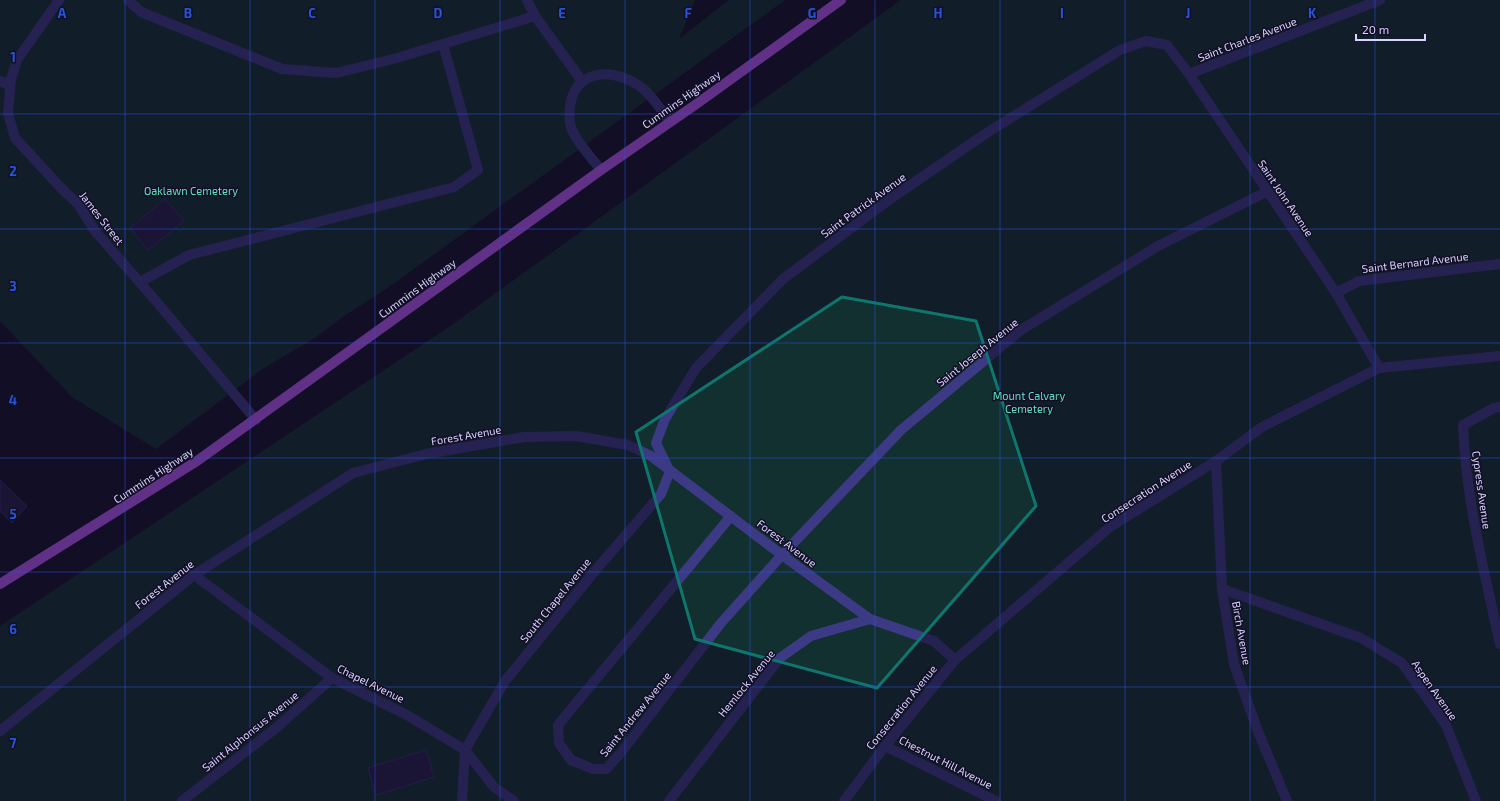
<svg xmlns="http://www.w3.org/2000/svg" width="1500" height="801" font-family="'Exo 2',sans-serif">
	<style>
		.green { fill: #12302f }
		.building { fill: #241b47; stroke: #3b2d73 }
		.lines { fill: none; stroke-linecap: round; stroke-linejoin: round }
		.minor { stroke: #3d3a85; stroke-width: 10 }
		.major { stroke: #c25bff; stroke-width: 10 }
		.marked { fill: none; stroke: #0f766e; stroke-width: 3; stroke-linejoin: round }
		.grid { fill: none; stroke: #2655da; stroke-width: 1; stroke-opacity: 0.55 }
		.labels { text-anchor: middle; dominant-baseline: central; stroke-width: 3; stroke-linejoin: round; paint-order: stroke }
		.street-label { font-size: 11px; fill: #d9d4ff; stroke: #130f26 }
		.park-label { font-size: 11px; fill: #5fe0c0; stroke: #130f26 }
		.grid-label { font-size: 13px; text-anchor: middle; font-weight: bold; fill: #2655da; stroke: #130f26; stroke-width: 3; stroke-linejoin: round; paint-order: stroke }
	</style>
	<rect width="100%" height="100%" fill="#130f26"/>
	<!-- green -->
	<g class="green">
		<path d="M0 0H695L679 39 729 0H785L389 287 341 318 315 338 264 368 156 449 72 397 0 321Z"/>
		<path d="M901 0H1500V801H0V626L449 327Z"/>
	</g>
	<!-- building -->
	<g class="building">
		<path d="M165 199 184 221 148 250 130 228Z"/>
		<path d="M0 480 27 506 12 523 0 511Z"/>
		<path d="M426 750 434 777 376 795 368 768Z"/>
	</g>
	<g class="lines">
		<!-- minor -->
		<g class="minor">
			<path d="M59 0 17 60 11 79 8 113 15 138 61 188 78 204 95 231 156 301 256 420"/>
			<path d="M128 0 141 12 282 69 336 73 397 58 535 16"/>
			<path d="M527 0 535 16 582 81"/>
			<path d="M1189 74 1380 0"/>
			<path d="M0 81 10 85"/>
			<path d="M601 170C592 158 578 144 572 130 569 123 569 114 570 106 575 72 606 68 633 82 649 90 660 109 670 122"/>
			<path d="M140 282 189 255 454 187 478 170 443 44"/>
			<path d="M1336 293 1359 281 1500 264"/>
			<path d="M1500 407 1494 408 1463 425C1466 500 1484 571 1500 644"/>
			<path d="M1216 461 1222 589 1234 664 1257 729 1287 801"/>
			<path d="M669 470 656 443 665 419 696 368 783 279 893 197 985 134 1120 50 1146 41 1167 45 1189 74 1336 293 1379 368"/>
			<path d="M731 516 558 725 559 743 571 760 593 769H606L619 755 721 623 782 555 901 430 1021 330 1158 246 1266 192"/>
			<path d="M194 575 332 678 407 715 465 750 494 787 514 801"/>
			<path d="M1222 589 1361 638 1402 663 1446 725 1476 801"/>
			<path d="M0 731 194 575 353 473 426 454 524 437 576 436 628 445 651 456 782 555 870 619 934 641 955 660"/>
			<path d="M885 746 996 801"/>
			<path d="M182 801 276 728 332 678"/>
			<path d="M462 801 465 750 505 681 594 572 661 494 670 471"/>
			<path d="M669 801 780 658 811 636 870 619"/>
			<path d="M844 801 885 746 955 660 1110 527 1216 461 1262 427 1379 368 1500 356"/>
		</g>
		<!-- major -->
		<path class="major" d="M0 584 197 461 601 170 695 105 841 0"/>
	</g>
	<!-- marked area -->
	<path d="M0 0H1500V801H0ZM842 297 976 321 1036 506 877 688 695 639 636 432Z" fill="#130f26" fill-opacity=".55" fill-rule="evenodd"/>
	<path class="marked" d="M842 297 976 321 1036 506 877 688 695 639 636 432Z"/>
	<!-- grid -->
	<path class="grid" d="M125 0V801M250 0V801M375 0V801M500 0V801M625 0V801M750 0V801M875 0V801M1000 0V801M1125 0V801M1250 0V801M1375 0V801M0 114H1500M0 229H1500M0 343H1500M0 458H1500M0 572H1500M0 687H1500"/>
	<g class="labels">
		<!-- street labels -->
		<g class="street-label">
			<text transform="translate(1247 39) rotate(-21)">Saint Charles Avenue</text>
			<text transform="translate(681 99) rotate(-35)">Cummins Highway</text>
			<text transform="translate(1286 198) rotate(56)">Saint John Avenue</text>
			<text transform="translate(863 205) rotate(-36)">Saint Patrick Avenue</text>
			<text transform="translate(102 218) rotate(52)">James Street</text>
			<text transform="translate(1415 262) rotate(-7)">Saint Bernard Avenue</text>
			<text transform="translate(417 288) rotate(-36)">Cummins Highway</text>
			<text transform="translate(977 352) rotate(-39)">Saint Joseph Avenue</text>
			<text transform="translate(466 435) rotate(-10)">Forest Avenue</text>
			<text transform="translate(153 475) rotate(-33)">Cummins Highway</text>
			<text transform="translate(1482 490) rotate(82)">Cypress Avenue</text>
			<text transform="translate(1146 491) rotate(-33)">Consecration Avenue</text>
			<text transform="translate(787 543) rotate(37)">Forest Avenue</text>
			<text transform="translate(164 584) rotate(-38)">Forest Avenue</text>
			<text transform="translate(555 600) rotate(-51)">South Chapel Avenue</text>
			<text transform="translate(1242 633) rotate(80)">Birch Avenue</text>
			<text transform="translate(371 683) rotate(26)">Chapel Avenue</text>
			<text transform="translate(746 683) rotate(-51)">Hemlock Avenue</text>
			<text transform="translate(1435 690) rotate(55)">Aspen Avenue</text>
			<text transform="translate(901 707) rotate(-51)">Consecration Avenue</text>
			<text transform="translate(635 714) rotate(-51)">Saint Andrew Avenue</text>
			<text transform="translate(250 731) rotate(-39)">Saint Alphonsus Avenue</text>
			<text transform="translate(946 762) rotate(27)">Chestnut Hill Avenue</text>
		</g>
		<!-- park labels -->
		<g class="park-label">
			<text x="191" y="190">Oaklawn Cemetery</text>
			<text x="1029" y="395">Mount Calvary<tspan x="1029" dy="13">Cemetery</tspan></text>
		</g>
	</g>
	<g class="grid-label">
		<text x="62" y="18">A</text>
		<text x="188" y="18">B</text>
		<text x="312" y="18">C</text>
		<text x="438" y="18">D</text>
		<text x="562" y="18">E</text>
		<text x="688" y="18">F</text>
		<text x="812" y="18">G</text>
		<text x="938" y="18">H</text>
		<text x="1062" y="18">I</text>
		<text x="1188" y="18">J</text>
		<text x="1312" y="18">K</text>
		<text x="13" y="62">1</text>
		<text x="13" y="176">2</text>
		<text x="13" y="291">3</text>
		<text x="13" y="405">4</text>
		<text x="13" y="519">5</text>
		<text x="13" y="634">6</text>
		<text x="13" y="748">7</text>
	</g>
	<!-- scale -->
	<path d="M1356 34v6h69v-6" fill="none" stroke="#d9d4ff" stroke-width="2"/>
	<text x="1362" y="34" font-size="12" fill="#d9d4ff" stroke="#130f26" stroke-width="3" paint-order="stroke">20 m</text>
</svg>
